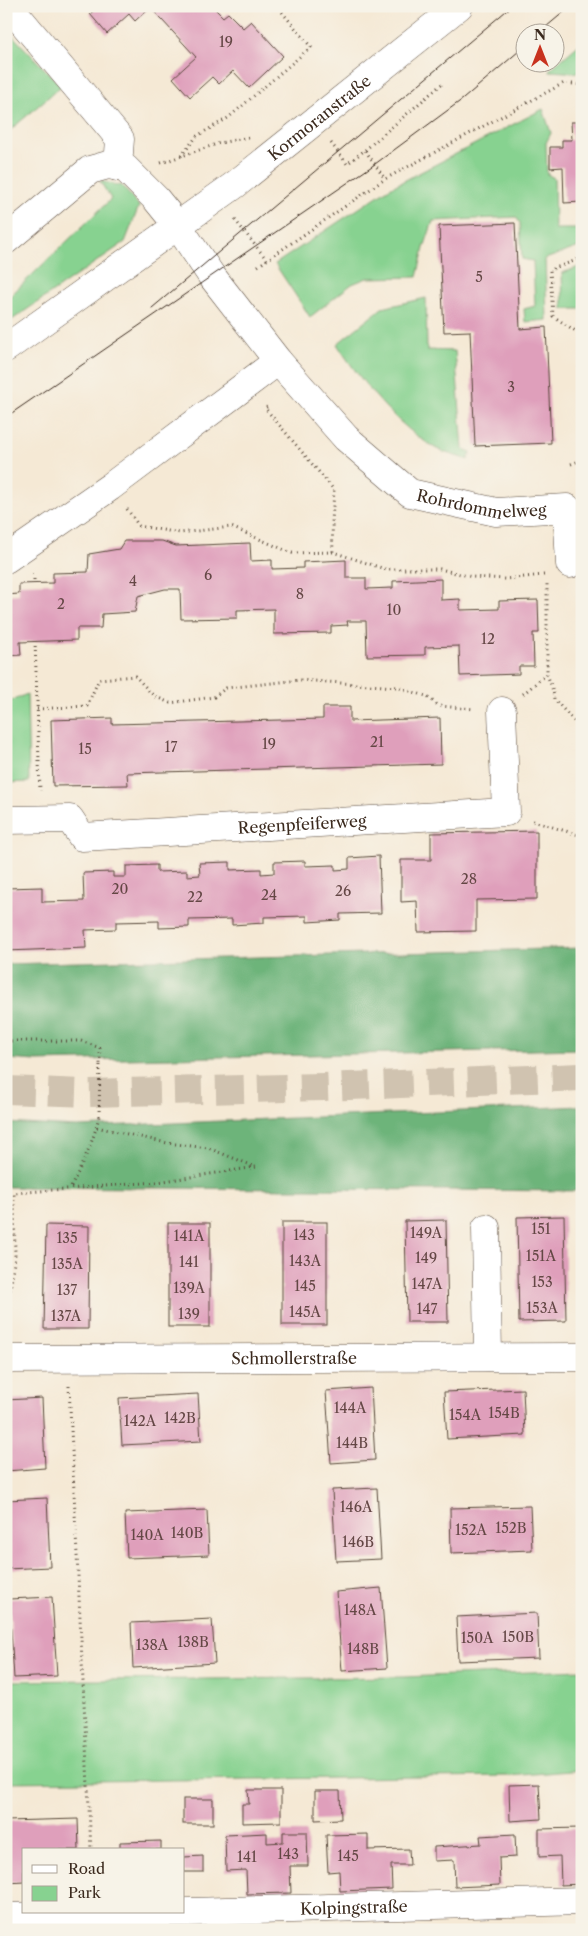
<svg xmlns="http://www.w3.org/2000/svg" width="588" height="1936" font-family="'Libre Caslon Text',serif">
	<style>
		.green { fill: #87d290; stroke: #617e57 }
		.forest { fill: #6db47a; stroke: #546f4c }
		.building { fill: #df9fbb }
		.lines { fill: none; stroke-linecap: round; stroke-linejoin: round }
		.major-tunnel { stroke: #d0c3b0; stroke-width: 28; stroke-dasharray: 28 14; stroke-linecap: butt }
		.minor-casing { stroke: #574739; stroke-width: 29 }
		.path { stroke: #574739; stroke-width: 3; stroke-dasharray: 1 4; stroke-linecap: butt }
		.minor { stroke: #fff; stroke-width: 28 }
		.tram { stroke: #3b2a1e; stroke-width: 1 }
		.path-bridge { stroke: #574739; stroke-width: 3; stroke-dasharray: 1 4; stroke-linecap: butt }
		.labels { text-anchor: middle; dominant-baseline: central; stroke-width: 4.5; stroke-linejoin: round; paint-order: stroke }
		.number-label { font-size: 14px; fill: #644745 }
		.street-label { font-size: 16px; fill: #3b2a1e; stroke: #f7f3e8 }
	</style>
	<rect width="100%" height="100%" fill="#f7f3e8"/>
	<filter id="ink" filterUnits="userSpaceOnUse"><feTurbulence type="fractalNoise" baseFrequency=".02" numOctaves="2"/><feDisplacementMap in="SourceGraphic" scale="10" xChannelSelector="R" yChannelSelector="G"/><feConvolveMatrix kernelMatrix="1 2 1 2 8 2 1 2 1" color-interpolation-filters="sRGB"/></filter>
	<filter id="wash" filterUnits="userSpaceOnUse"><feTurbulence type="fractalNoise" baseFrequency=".0096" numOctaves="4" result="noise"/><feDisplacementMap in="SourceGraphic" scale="20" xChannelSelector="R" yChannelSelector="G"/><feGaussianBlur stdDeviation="1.12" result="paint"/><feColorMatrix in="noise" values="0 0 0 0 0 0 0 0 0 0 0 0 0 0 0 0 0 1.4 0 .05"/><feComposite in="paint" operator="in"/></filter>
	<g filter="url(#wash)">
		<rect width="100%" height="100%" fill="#f5e9d5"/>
		<!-- green -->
		<g class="green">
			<path d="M6 29 61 86 6 134Z"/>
			<path d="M582 42V73L548 71Z"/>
			<path d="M543 109 551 133 546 143 547 174 554 178 555 229H582V246L545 259 547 320 525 322 524 309 535 306 533 261 522 259 520 223 516 217 433 221 424 248 417 277 367 278 352 284 310 317 275 264 388 189Z"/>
			<path d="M100 181 122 186 139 206 125 242 6 324V300L111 199Z"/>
			<path d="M582 266V309H563L562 273Z"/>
			<path d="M426 298 427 350 455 351 463 449 471 452 468 460C458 456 445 454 435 448 395 424 362 383 337 344L382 308Z"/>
			<path d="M27 694 29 782 6 783V703Z"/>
			<path d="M582 1670V1770L509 1776 6 1782V1681L404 1677Z"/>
		</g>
		<!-- forest -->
		<g class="forest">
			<path d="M582 948V1049L37 1061 6 1059V964Z"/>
			<path d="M582 1106V1191L6 1187V1123L77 1127Z"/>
		</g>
		<g id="blocks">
			<!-- building -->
			<g class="building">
				<path d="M99 6H212L223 17 228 13 243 28 251 21 283 56 249 88 233 71 219 84 212 77 190 97 173 78 196 57 150 7 135 21 129 14 107 34 90 14Z"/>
				<path d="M571 122H582V202L564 203 563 167 550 168V147H562V140H572Z"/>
				<path d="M515 223 520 329 546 327 551 443 475 446 470 331 444 332 439 226Z"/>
				<path d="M124 541H162L176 546 250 543 251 561 272 560V569L303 568V562L346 560V578H366V589L393 588V581L441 579V600L460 599V610L499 609V601L538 600 539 633H533L534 666H519V674L460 676 459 646 425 647V655L367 656 366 621H347L348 625 331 626V633L274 634V609L237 610V618L181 619 180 589H165L138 596 135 612 102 614 101 628H77V640L20 642 21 655 6 656V595L19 594V584L53 583V573L88 572 89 554 119 549Z"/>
				<path d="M323 707H350V721L440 718 441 764 127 773 128 785 53 786 51 720 112 718V724L323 719Z"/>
				<path d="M537 831V899L476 900V931L418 932 417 901 401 902V860H431V833Z"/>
				<path d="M379 856 381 913 340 914V920L307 922V916L264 917V923L232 925V919L189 920V927L159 928V921L116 922V929L85 930 86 948 6 951V888L42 887V902L84 901 83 873 113 872V877H126V866L157 865V872L187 871V876L200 875 199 863 230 862V870L261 869V874L274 873V862L305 861V866L335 865V870L349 869V858Z"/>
				<path d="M564 1216 566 1321 519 1322 517 1217Z"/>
				<path d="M446 1220 448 1322H407L405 1221Z"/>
				<rect x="282" y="1222" width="45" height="103"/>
				<rect x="168" y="1223" width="42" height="104"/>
				<path d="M46 1225 89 1226 88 1329H44Z"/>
				<path d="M371 1388 375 1460 331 1463 326 1391Z"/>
				<path d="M523 1389 525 1435 447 1439 444 1392Z"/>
				<path d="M198 1394 201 1441 122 1445 119 1398Z"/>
				<path d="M42 1398 45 1468 6 1471V1400Z"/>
				<path d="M377 1488 381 1559 336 1561 332 1490Z"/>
				<path d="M47 1498 50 1567 6 1569V1500Z"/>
				<path d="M530 1506 532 1550 451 1553 450 1508Z"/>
				<path d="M207 1510 209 1555 127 1558 125 1513Z"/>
				<path d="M381 1588 387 1668 342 1671 336 1592Z"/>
				<path d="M52 1597 57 1676 14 1678 9 1599Z"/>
				<path d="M537 1613 539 1658 458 1661 456 1617Z"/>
				<path d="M212 1619 215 1663 133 1668 131 1623Z"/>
				<path d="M539 1784 541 1819 510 1821 509 1785Z"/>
				<path d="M248 1790H281V1822L242 1823V1804H249Z"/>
				<path d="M315 1791H340L341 1819 315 1820Z"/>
				<rect x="183" y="1799" width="30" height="25"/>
				<path d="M78 1819 79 1850H24V1882L7 1883 6 1821Z"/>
				<path d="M580 1828 582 1884 561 1885 560 1856 539 1857V1829Z"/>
				<path d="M283 1832H307L308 1866H290L291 1893 247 1894 246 1870 226 1871 225 1835 267 1833V1843L283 1842Z"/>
				<path d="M368 1834V1850L409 1849 410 1865H391L392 1889 340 1891 339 1871 328 1872 326 1835Z"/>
				<path d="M515 1834 516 1857 499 1858 500 1885 455 1887 454 1860 434 1861V1847L481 1844 480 1836Z"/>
				<path d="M161 1841V1850H120V1842Z"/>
				<path d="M203 1856V1872H184V1857Z"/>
			</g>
		</g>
	</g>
	<g filter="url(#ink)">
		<use href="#blocks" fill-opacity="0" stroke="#574739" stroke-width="1"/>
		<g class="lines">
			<!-- major-tunnel -->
			<path class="major-tunnel" d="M6 1090 86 1093 324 1087 582 1077"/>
			<!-- minor casing -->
			<g class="minor-casing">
				<g id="minor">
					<path d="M9 6 120 139 118 167"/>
					<path id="s1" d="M6 240 90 170 108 165 125 168 156 199 178 226 211 275 278 361 346 438 410 493 496 512 567 508 570 564"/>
					<path id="s2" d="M6 348 236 184 459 6"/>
					<path d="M6 559 110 487 278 361"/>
					<path id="s3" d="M6 820 70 819 82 837 506 812 502 711"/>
					<path d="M486 1228 488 1357"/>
					<path id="s4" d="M6 1359 582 1357"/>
					<path id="s5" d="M6 1917 582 1901"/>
				</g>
			</g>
			<!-- path -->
			<g class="path">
				<path d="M331 143 347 164 365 150 385 179"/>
				<path d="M365 150 443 83"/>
				<path d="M181 156 197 136 228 118 311 47 277 6"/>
				<path d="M161 163 220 143 249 137"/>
				<path d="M235 220 267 260"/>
				<path d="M582 258 550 270 553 316 580 334 579 393 582 400"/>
				<path d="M258 266 385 179 564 83 582 85"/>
				<path d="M267 407 265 408 334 490 332 522 333 552"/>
				<path d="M571 464 582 460"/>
				<path d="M127 509 139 526 180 533 231 527 292 553 333 552 385 569H440L472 577 505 579 544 575"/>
				<path d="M34 574V584"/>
				<path d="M35 641 40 791"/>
				<path d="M547 674 553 691 554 699 582 730"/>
				<path d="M523 694 547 674V582"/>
				<path d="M37 709 87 706 99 679 135 676 154 696 170 703 214 697 226 688 300 680 397 687 426 696 439 706 475 709"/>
				<path d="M533 821 582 836"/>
				<path d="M6 1041H81L100 1048V1064"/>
				<path d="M71 1187C82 1164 94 1141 99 1116"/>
				<path d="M6 1320 15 1256 14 1193 157 1182 256 1167 208 1148 167 1143 96 1127"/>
				<path d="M69 1386 91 1850"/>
			</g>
			<!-- minor -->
			<use href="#minor" class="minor"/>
			<!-- tram -->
			<g class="tram">
				<path d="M540 32 571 6"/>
				<path d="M152 308 512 6"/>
				<path d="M6 417 375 164 463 99 526 45"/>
			</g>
			<!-- path-bridge -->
			<path class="path-bridge" d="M99 1116 100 1064"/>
		</g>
	</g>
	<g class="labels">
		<!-- number labels -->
		<g class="number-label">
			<text x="226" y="42">19</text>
			<text x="479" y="277">5</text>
			<text x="511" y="387">3</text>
			<text x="208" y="575">6</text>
			<text x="133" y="581">4</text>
			<text x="300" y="594">8</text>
			<text x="61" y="604">2</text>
			<text x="394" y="610">10</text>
			<text x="488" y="639">12</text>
			<text x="377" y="742">21</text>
			<text x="269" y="744">19</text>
			<text x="171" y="747">17</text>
			<text x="85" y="749">15</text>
			<text x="469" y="879">28</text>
			<text x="120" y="889">20</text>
			<text x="343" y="891">26</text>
			<text x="269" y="895">24</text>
			<text x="195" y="897">22</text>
			<text x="541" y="1229">151</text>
			<text x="426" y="1233">149A</text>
			<text x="304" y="1235">143</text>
			<text x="189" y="1236">141A</text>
			<text x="67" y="1238">135</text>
			<text x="541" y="1256">151A</text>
			<text x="426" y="1258">149</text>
			<text x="305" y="1261">143A</text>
			<text x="189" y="1262">141</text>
			<text x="67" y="1264">135A</text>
			<text x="542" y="1282">153</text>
			<text x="427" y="1284">147A</text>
			<text x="305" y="1286">145</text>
			<text x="189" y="1288">139A</text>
			<text x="67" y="1290">137</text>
			<text x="542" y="1308">153A</text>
			<text x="427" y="1309">147</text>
			<text x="305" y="1312">145A</text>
			<text x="189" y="1314">139</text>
			<text x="66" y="1316">137A</text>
			<text x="350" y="1408">144A</text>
			<text x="504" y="1413">154B</text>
			<text x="465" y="1415">154A</text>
			<text x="180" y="1418">142B</text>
			<text x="140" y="1421">142A</text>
			<text x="352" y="1443">144B</text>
			<text x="356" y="1507">146A</text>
			<text x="511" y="1528">152B</text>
			<text x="471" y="1530">152A</text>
			<text x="187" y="1533">140B</text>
			<text x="147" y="1535">140A</text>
			<text x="358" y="1542">146B</text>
			<text x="360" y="1610">148A</text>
			<text x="518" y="1637">150B</text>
			<text x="477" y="1638">150A</text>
			<text x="193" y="1642">138B</text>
			<text x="152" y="1645">138A</text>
			<text x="363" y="1649">148B</text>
			<text x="288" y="1854">143</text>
			<text x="348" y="1856">145</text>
			<text x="247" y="1857">141</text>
		</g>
		<!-- street labels -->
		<g class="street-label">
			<text stroke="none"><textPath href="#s2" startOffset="389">Kormoranstraße</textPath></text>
			<text stroke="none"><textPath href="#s1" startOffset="652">Rohrdommelweg</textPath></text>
			<text stroke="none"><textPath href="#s3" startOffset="306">Regenpfeiferweg</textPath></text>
			<text stroke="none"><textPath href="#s4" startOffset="288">Schmollerstraße</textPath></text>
			<text stroke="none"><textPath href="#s5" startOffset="348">Kolpingstraße</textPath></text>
		</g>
	</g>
	<!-- margin -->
	<rect width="588" height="1936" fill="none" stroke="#f7f3e8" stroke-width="25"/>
	<!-- legend -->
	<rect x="22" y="1848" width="162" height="65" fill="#f7f3e8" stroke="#aca397"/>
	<rect x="32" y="1865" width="25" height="8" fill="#ffffff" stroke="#aca397"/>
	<text x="68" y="1874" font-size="15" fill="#3b2a1e">Road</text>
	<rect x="32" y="1886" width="25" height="15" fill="#87d290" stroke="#aca397"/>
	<text x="68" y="1898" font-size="15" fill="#3b2a1e">Park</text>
	<!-- north arrow -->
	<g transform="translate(540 48)"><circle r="24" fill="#f7f3e8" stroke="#aca397"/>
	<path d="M0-4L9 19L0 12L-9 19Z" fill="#c8321e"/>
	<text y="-8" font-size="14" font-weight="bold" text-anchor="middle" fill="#3b2a1e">N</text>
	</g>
</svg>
